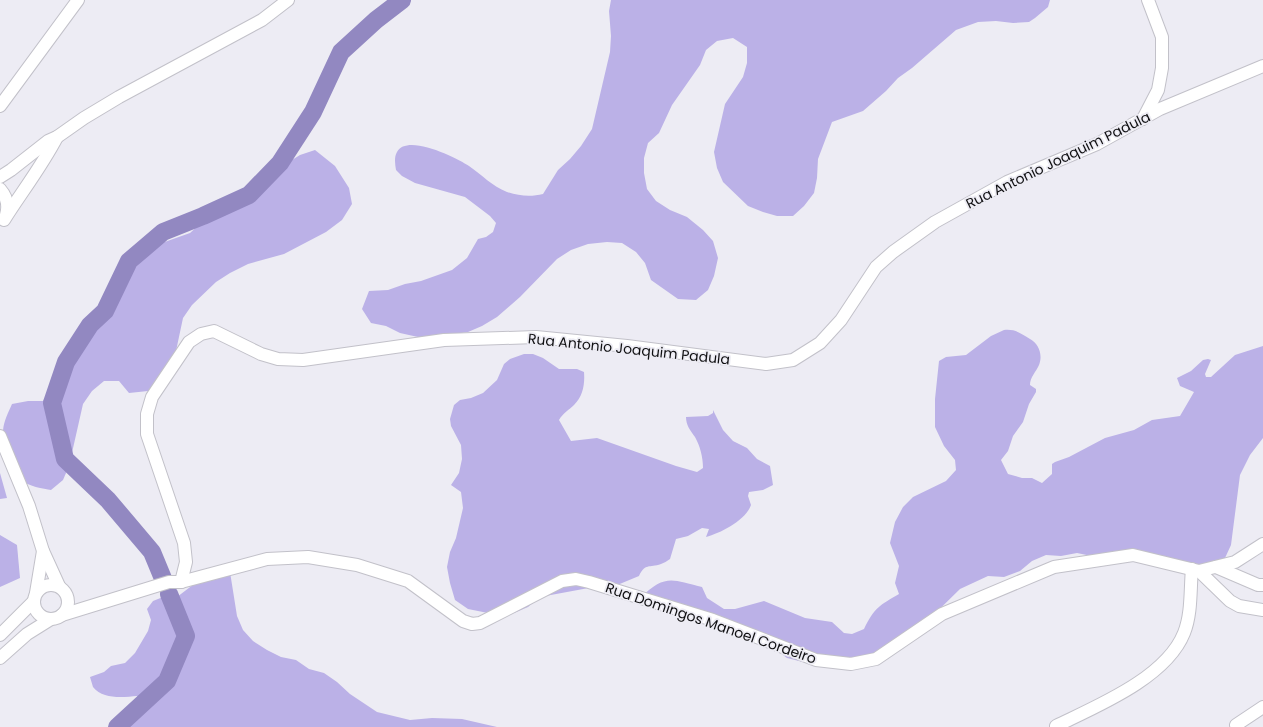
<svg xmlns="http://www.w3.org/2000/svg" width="1263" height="727" font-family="Poppins,sans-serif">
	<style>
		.green { fill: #bbb1e7 }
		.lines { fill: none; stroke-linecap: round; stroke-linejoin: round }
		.river { stroke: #9288c1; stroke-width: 18 }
		.minor-casing { stroke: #c2c1c9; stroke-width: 14 }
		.minor { stroke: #fff; stroke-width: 12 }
		.labels { text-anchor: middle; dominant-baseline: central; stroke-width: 3.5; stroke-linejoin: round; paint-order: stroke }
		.street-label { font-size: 14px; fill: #0f0f11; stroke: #edecf4 }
	</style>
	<rect width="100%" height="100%" fill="#edecf4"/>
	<!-- green -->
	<g class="green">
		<path d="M611 0H1050L1048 7 1035 18 1029 22 1013 23 996 21 978 22 956 30 912 68 898 78 886 91 863 111 832 122 818 159 817 178 814 193 804 206 793 216H777L763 212 748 206 723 182 717 168 714 152 725 104 743 77 747 63V47L733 38 717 41 706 50 700 65 672 105 659 133 648 143 644 158V173L647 189 656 201 670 210 687 217 703 230 713 241 718 258 714 276 708 290 696 300 678 299 651 280 645 263 636 252 622 243 607 242 588 244 571 250 557 259 520 297 497 317 482 326 468 332 433 337H418L400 333 386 326 371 323 362 309 369 291 388 290 405 284 421 281 452 270 467 258 478 239 486 237 493 232 496 223 490 216 465 197 415 183 402 176 396 170C395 164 394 157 397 152 407 133 457 158 469 166 482 175 492 186 507 192 519 196 531 197 543 194L558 170 570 159 581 146 592 129 610 52 611 36 609 11Z"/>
		<path d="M315 150 335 166 349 188 352 204 342 220 326 232 284 254 248 264 230 273 216 282 192 305 183 318 176 351 169 368 160 381 148 391 129 393 119 381H104L92 391 83 404 69 466 63 480 51 490C44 489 27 486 22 480 18 475 15 466 12 460 0 434 0 430 12 404L28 401H43L62 372 74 362 80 348 89 334 96 320 105 307 117 294 123 280 148 254 159 244 190 233 201 223 218 217 271 173 300 155Z"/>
		<path d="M1004 330C1016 329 1020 333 1030 339 1039 344 1043 355 1039 365 1036 372 1030 377 1030 385L1036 389V392L1029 404 1023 422 1013 436 1008 451 1001 460 1008 474 1022 478H1032L1042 483 1052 474V464L1055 462 1069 457 1105 438 1134 430 1152 420 1180 416 1194 392 1180 386 1177 378 1191 371 1203 360 1208 359 1211 360 1205 374 1206 377H1211L1235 355 1263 346V438L1250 455 1240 475 1231 545 1225 558 1219 565 1206 570 1138 561 1111 560 1077 553 1061 556 1046 555 1032 561 1020 571 1004 577 988 576 960 589 909 639 854 664 819 666 787 658 771 646 757 639 712 629 699 620 640 598C665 574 671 579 702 587L707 598 724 609H735L764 601 805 618 832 622 844 633 852 634 864 629C874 608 880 605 899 594L895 583 899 566 890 543 895 522 903 507 913 497 946 481 956 470 955 460 944 446 935 427V399L939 361 946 357 966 355 991 336Z"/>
		<path d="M524 354H533L543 358 559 369H577L584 372C585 384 583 396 574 405 569 410 563 413 559 420L571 441 597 438 676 466 697 472 703 468C703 457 700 446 695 437 690 430 686 425 686 417L708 416 713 413V410L723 430 733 441 747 448 757 459 770 466 773 485 763 490 749 492 748 496 751 505C746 520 721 533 706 537L709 529 702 528 688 536 676 539 670 559C667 561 664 563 661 564 649 568 645 563 639 576L610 588 594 587 540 597 528 607 514 613 498 615 468 609 455 600 450 583 447 567 450 552 456 538 463 508 461 492 451 485 459 473 462 459 461 445 451 426 450 419 454 405 460 400 471 398 483 393 497 380 504 364 510 359Z"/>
		<path d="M0 473 7 498 0 499Z"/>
		<path d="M0 535 17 545 20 578 0 587Z"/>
		<path d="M230 572 237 616 243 630 253 641 267 650 281 657 296 660 309 669 324 673 337 682 350 694 377 712 410 720 432 718 462 719 497 727H114L139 700 137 696C124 697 103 700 93 687 92 684 91 680 90 677L104 672 111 666 125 663 135 653 148 631 151 620 147 609 153 601 163 597H177L198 581Z"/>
	</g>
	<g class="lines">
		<!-- river -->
		<g class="river">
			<path d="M164 581 152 552 108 500 65 459 52 403 66 362 90 325 105 311 129 261 163 232 203 216 249 195 280 163 313 112 341 52 376 20 402 0"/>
			<path d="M117 727 167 681 186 636 169 594"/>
		</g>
		<!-- minor casing -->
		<g class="minor-casing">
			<g id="minor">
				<path d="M0 106 78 0"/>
				<path d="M1143 119 1158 90 1162 68V37L1148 0"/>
				<path d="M0 177 11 170 48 141 57 137 84 118 119 97 262 20 288 0"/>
				<path d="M0 189C7 197 9 205 6 215"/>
				<path d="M4 220C21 193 42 166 57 137"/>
				<path d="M0 436 29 506 43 551 59 586"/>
				<path d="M1216 567 1258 585H1263"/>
				<path d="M1199 571 1230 601 1239 606 1263 610"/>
				<path d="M181 582 267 559 308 557 357 565 408 581 463 621 472 624 480 623 562 581 576 579 589 582 713 620 816 660 851 664 876 659 942 614 1054 567 1133 555 1199 571 1235 562 1263 544"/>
				<circle cx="51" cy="602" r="17"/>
				<path d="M36 593 43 551"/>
				<path d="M62 615 169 582H181L186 562 184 543 147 434V414L152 397 189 342 201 334 214 331 261 354 278 359 303 360 444 340 536 337 627 346 766 364 793 360 820 343 841 320 876 267 893 252 935 222 1007 182 1097 144 1160 109 1263 66"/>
				<path d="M0 635 34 601"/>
				<path d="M0 658 27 634 51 619"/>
				<path d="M1056 726C1097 706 1166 678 1184 633 1192 613 1190 589 1192 569"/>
				<path d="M1237 727 1236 725 1263 707"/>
			</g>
		</g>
		<!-- minor -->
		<use href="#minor" class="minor"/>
	</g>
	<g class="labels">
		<!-- street labels -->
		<g class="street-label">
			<text transform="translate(1058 160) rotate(-26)">Rua Antonio Joaquim Padula</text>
			<text transform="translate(629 349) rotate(6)">Rua Antonio Joaquim Padula</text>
			<text transform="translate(711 623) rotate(19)">Rua Domingos Manoel Cordeiro</text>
		</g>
	</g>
</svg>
